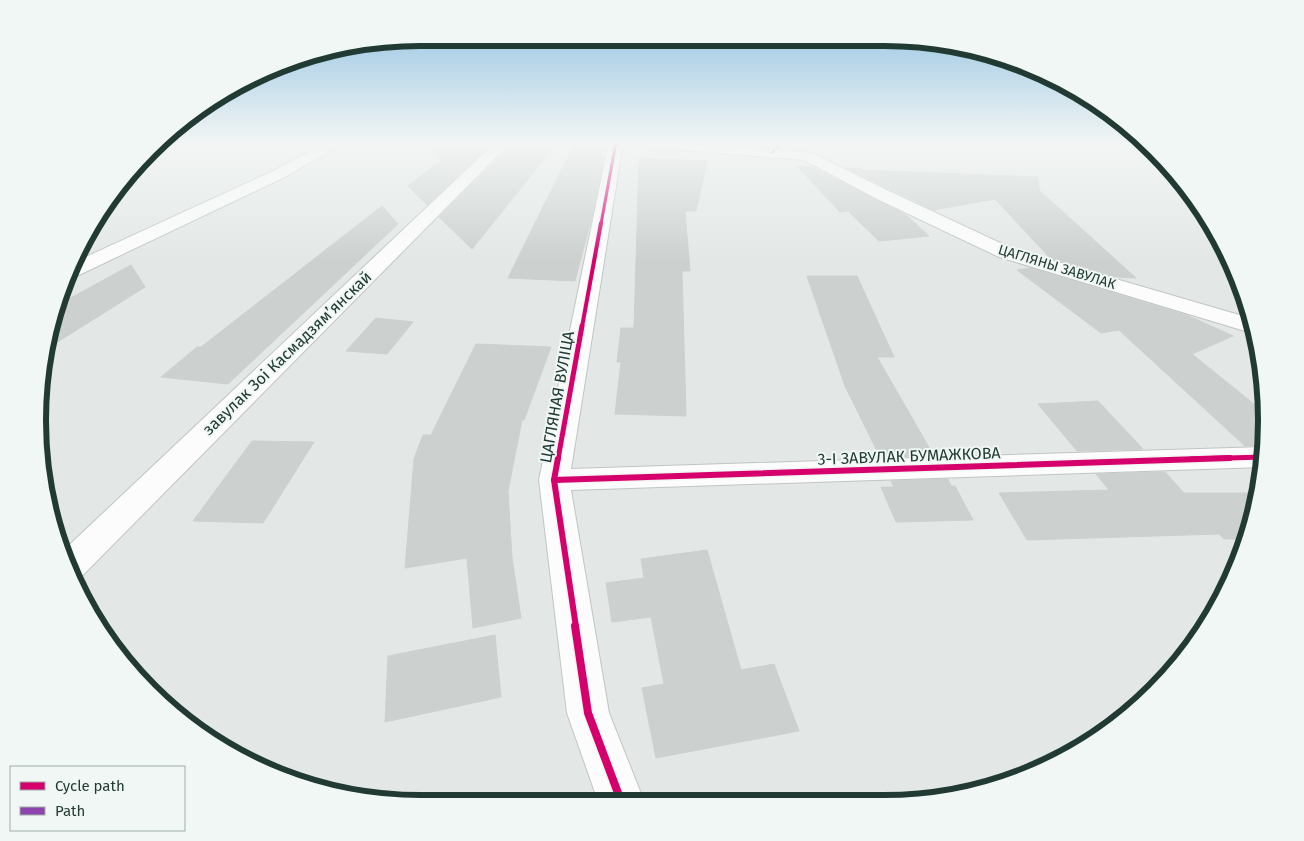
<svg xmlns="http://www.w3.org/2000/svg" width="1304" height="841" font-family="'Fira Sans',sans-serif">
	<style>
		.building { fill: #ccd1cf; stroke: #ccd1cf }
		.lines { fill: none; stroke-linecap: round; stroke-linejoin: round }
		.minor-casing { stroke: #c0c5c3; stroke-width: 2 }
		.minor { fill: #fbfcfb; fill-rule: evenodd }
		.quiet { stroke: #8e44ad; stroke-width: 2; stroke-dasharray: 4.5 2; stroke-linecap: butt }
		.cycleway-far4-casing { stroke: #f1f7f4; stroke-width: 5 }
		.cycleway-far3-casing { stroke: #f1f7f4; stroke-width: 6 }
		.cycleway-far2-casing { stroke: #f1f7f4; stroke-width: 8 }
		.cycleway-far1-casing { stroke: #f1f7f4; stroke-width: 9 }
		.cycleway-casing { stroke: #f1f7f4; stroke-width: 11 }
		.cycleway-far4 { stroke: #d6006c; stroke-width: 3 }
		.cycleway-far3 { stroke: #d6006c; stroke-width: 4 }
		.cycleway-far2 { stroke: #d6006c; stroke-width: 5 }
		.cycleway-far1 { stroke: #d6006c; stroke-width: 6 }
		.cycleway { stroke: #d6006c; stroke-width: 8 }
		.labels { text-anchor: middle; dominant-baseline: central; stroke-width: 4; stroke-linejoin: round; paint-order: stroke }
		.far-street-label { font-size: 14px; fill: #213b34; stroke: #f1f7f4 }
		.street-label { font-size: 16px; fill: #213b34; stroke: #f1f7f4 }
		.rim { fill: none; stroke: #213b34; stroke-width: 6 }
	</style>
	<rect width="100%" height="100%" fill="#e3e8e6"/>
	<!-- building -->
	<g class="building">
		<path d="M575 142H607L602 156H604L592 217 575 281 508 278Z"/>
		<path d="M429 144 490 146 427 205 408 186 441 160Z"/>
		<path d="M510 146 554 147 472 249 439 217Z"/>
		<path d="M639 158 707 161 696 211H685L690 271H682L686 416 615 414 621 362H617L621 328H634Z"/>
		<path d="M797 166 812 167 906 215 929 236 879 241 848 211 840 212Z"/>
		<path d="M846 168H861V170L1038 177 1039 190 1136 278 1115 277 1050 258 995 199 934 210Z"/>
		<path d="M382 206 398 224 228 384 161 377 197 347H201Z"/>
		<path d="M131 265 145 287 48 348 56 306Z"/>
		<path d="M1030 268 1189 316 1233 336 1192 354 1265 413 1264 445 1245 446 1119 330 1101 333 1017 270Z"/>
		<path d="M807 276H857L894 357H877L934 456 880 457 845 386Z"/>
		<path d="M376 318 413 322 387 354 346 351Z"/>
		<path d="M476 344 551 347 524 420H522L508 491 512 558 521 618 473 628 467 558 405 568 414 459 423 435H431Z"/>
		<path d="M1098 401 1143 449 1077 451 1038 404Z"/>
		<path d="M252 441 314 442 263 523 193 521Z"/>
		<path d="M1165 472 1184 493H1258L1247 539H1224L1219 534 1027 540 999 493 1109 490 1096 474Z"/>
		<path d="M948 479 951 486H955L973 520 896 522 881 487H894L891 481Z"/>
		<path d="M707 550 741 670 774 664 799 731 656 758 642 688 664 684 651 617 612 622 606 583 644 578 641 559Z"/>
		<path d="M495 635 501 697 385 722 388 656Z"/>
	</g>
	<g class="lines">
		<!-- minor casing -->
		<g class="minor-casing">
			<g id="minor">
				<path d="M327 142H345L285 177 79 275 69 276 77 261 273 171Z"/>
				<path d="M496 142H511L83 575 76 577 64 550Z"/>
				<path d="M609 142H623L571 469 1264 447 1263 467 571 490 609 713 644 801H598L567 713 539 480Z"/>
				<path d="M629 142H690L812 153 889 191 1013 249 1253 319 1255 334 999 257 877 199 804 160 636 146Z"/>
			</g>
		</g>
		<!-- minor -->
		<use href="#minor" class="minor"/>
		<!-- quiet -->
		<path class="quiet" d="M772 153 781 142"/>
		<!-- cycleway-far4 casing -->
		<g class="cycleway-far4-casing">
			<path id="cycleway-far4" d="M601 224 616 142"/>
		</g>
		<!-- cycleway-far3 casing -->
		<g class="cycleway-far3-casing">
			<path id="cycleway-far3" d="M582 327 601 223"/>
		</g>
		<!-- cycleway-far2 casing -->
		<g class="cycleway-far2-casing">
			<g id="cycleway-far2">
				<path d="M558 459 582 326"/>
				<path d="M1191 459 1264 457"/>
			</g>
		</g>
		<!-- cycleway-far1 casing -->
		<g class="cycleway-far1-casing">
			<g id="cycleway-far1">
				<path d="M558 458 554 480 576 627"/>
				<path d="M554 480 1230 458"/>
			</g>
		</g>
		<!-- cycleway casing -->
		<g class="cycleway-casing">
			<path id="cycleway" d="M575 626 588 713 621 801"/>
		</g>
		<!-- cycleway-far4 -->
		<use href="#cycleway-far4" class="cycleway-far4"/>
		<!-- cycleway-far3 -->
		<use href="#cycleway-far3" class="cycleway-far3"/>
		<!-- cycleway-far2 -->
		<use href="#cycleway-far2" class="cycleway-far2"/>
		<!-- cycleway-far1 -->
		<use href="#cycleway-far1" class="cycleway-far1"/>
		<!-- cycleway -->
		<use href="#cycleway" class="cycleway"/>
	</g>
	<!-- sky -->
	<linearGradient id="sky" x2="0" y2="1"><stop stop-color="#8dbfe1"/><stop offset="0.55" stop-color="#f2f5f4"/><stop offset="1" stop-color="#f2f5f4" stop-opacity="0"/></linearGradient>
	<rect width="1304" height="260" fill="url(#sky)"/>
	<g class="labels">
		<!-- far-street labels -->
		<g class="far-street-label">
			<text transform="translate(1057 267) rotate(17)">ЦАГЛЯНЫ ЗАВУЛАК</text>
		</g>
		<!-- street labels -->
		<g class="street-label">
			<text transform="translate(287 353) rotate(-44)">завулак Зоі Касмадзямʼянскай</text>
			<text transform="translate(557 397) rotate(-80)">ЦАГЛЯНАЯ ВУЛІЦА</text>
			<text transform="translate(909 456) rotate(-2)">3-І ЗАВУЛАК БУМАЖКОВА</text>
		</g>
	</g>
	<!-- crop -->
	<path d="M0 0H1304V841H0ZM420 46H884A374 374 0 0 1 1258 420V421A374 374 0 0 1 884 795H420A374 374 0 0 1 46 421V420A374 374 0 0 1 420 46Z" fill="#f1f7f4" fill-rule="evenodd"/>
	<path class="rim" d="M420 46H884A374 374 0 0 1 1258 420V421A374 374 0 0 1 884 795H420A374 374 0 0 1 46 421V420A374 374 0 0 1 420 46Z"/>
	<!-- legend -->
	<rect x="10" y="766" width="175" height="65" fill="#f1f7f4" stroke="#9eaca7"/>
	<rect x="20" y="782" width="25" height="8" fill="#d6006c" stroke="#9eaca7"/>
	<text x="55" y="791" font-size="15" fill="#213b34">Cycle path</text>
	<rect x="20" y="807" width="25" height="8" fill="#8e44ad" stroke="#9eaca7"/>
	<text x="55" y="816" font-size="15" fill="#213b34">Path</text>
</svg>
